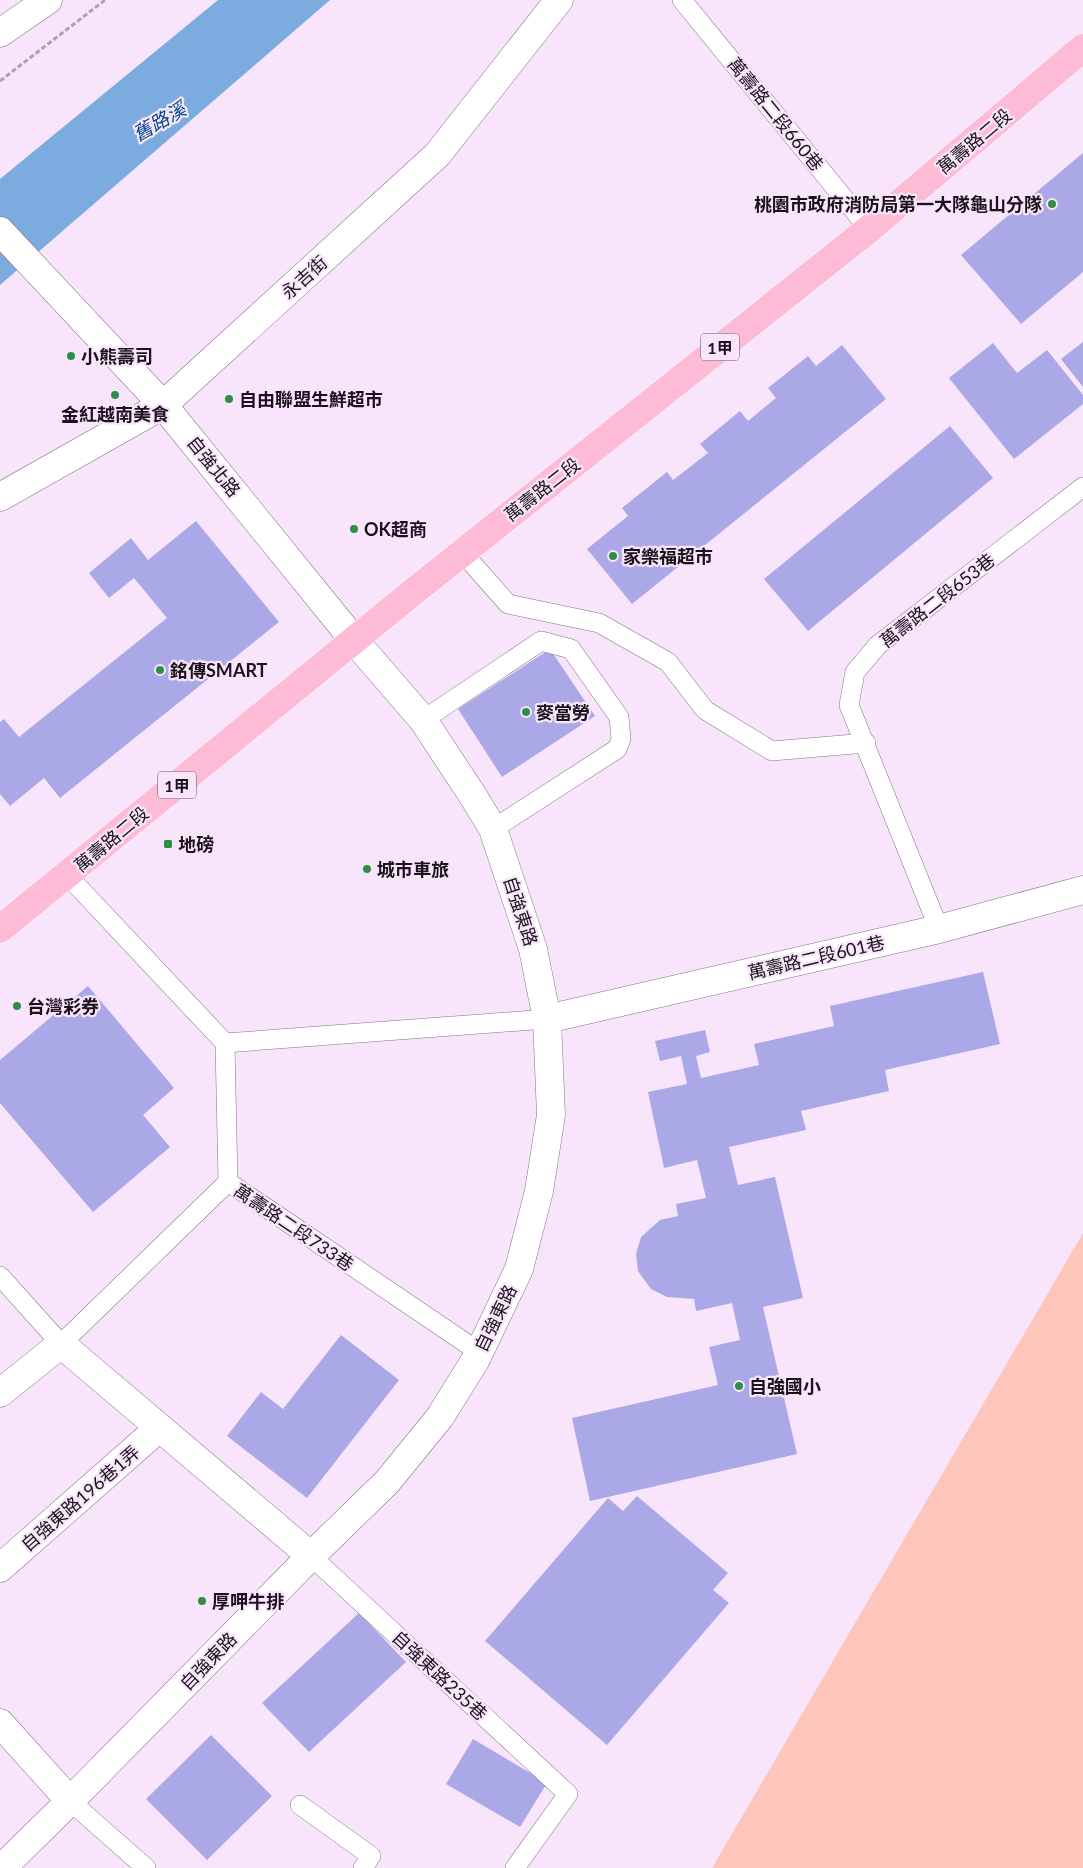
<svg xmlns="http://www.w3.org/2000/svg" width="1083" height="1868" font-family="Lato,'Noto Sans TC',sans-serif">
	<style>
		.green { fill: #fec5bb }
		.water { fill: #7babdf }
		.building { fill: #aba8e8 }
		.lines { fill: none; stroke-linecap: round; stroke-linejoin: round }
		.lane-casing { stroke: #847387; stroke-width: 20 }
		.street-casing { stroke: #847387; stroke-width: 29 }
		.primary-casing { stroke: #fff; stroke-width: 29 }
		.path { stroke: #af9fb1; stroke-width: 3; stroke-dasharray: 5 2.5; stroke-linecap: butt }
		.lane { stroke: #fff; stroke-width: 19 }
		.street { stroke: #fff; stroke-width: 28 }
		.primary { stroke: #febbd6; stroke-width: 28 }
		.poi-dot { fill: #2d8f44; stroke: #f8e4fb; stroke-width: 2 }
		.labels { text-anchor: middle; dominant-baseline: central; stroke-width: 4.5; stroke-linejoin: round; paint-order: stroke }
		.shield { fill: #f8e4fb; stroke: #5d525e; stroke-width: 1 }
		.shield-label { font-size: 16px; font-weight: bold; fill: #1a131b }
		.street-label { font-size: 18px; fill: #1a131b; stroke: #f8e4fb }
		.poi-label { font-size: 18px; font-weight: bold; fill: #1a131b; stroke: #f8e4fb; text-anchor: start }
		.water-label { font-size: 19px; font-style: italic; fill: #004a88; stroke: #f8e4fb }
	</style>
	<rect width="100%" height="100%" fill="#f8e4fb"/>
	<!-- green -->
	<path class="green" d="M1083 1233V1868H712Z"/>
	<!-- water -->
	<path class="water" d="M218 0H330L0 285V179Z"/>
	<!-- building -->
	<g class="building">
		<path d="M1083 153V272L1021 324 961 255Z"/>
		<path d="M1083 342V387L1061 359Z"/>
		<path d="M993 343 1017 373 1047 350 1083 395V404L1014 459 949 378Z"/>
		<path d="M842 345 886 399 632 604 587 549 628 516 622 508 667 472 673 480 708 453 700 444 740 411 748 421 776 398 768 388 808 356 816 366Z"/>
		<path d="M950 426 993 478 808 631 764 579Z"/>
		<path d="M196 521 279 622 60 798 44 778 10 806 0 794V722L4 719 19 737 167 618 134 578 109 598 89 573 131 538 148 560Z"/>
		<path d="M550 649 595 716 502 777 458 709Z"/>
		<path d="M983 972 1000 1044 885 1070 889 1091 801 1111 806 1130 729 1147 738 1185 775 1177 803 1298 763 1307 797 1454 590 1501 572 1418 718 1385 709 1347 740 1340 732 1303 696 1311 694 1299 667 1297 651 1289 638 1271 636 1254 641 1237 660 1220 678 1216 676 1204 706 1198 697 1160 664 1168 648 1092 687 1084 681 1056 660 1061 655 1041 705 1030 710 1052 696 1056 701 1078 759 1065 754 1044 834 1026 830 1006Z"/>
		<path d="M88 986 174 1088 143 1115 170 1147 93 1212 0 1103V1060Z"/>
		<path d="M341 1335 399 1380 307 1498 227 1436 261 1392 283 1409Z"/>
		<path d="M637 1496 728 1573 713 1590 729 1603 607 1745 485 1641 608 1498 623 1511Z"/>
		<path d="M359 1613 406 1662 309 1752 262 1703Z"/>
		<path d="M211 1735 272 1796 207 1860 146 1799Z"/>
		<path d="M473 1739 547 1783 520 1827 446 1784Z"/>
	</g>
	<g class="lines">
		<!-- lane casing -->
		<g class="lane-casing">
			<g id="lane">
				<path d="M682 0 869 229"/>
				<path d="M462 552 508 604 599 623 668 662 705 710 772 751 866 743"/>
				<path d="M423 720 541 641 571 649 619 717 621 739 617 749 493 829"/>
				<path d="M67 875 225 1043 228 1182"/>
				<path d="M939 929 849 705 855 672 878 645 1083 487"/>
				<path d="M225 1043 547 1019"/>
				<path d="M0 1276 61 1344 228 1182 479 1352"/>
				<path d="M311 1556 568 1794 515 1868"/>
				<path d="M70 1801 146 1868"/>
				<path d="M300 1805 371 1856 363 1868"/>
			</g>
		</g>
		<!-- street casing -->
		<g class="street-casing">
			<g id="street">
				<path d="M0 33 48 0"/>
				<path d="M0 231 163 405 353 639 423 720 473 796 493 829 533 949 547 1019 551 1115 539 1191 519 1269 476 1359 440 1417 387 1482 311 1556 70 1801 2 1868"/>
				<path d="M0 497 163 405 437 155 559 0"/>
				<path d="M547 1019 939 929 1083 890"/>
				<path d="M0 1393 61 1344 311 1556"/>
				<path d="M0 1568 159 1428"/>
				<path d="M0 1723 70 1801"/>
			</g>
		</g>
		<!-- primary casing -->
		<g class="primary-casing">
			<path id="primary" d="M0 929 413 592 869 229 1083 48"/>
		</g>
		<!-- path -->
		<path class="path" d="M0 81 105 0"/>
		<!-- lane -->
		<use href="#lane" class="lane"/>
		<!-- street -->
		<use href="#street" class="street"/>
		<!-- primary -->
		<use href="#primary" class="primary"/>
	</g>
	<!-- markers -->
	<g class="poi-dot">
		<circle cx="1052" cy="204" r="5"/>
		<circle cx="71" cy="356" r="5"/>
		<circle cx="115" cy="395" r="5"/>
		<circle cx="229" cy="399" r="5"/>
		<circle cx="354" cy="529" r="5"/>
		<circle cx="613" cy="556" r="5"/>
		<circle cx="160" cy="670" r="5"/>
		<circle cx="526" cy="712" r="5"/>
		<rect x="163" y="839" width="10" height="10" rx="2.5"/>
		<circle cx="367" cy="869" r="5"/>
		<circle cx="17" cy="1006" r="5"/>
		<circle cx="739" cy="1386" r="5"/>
		<circle cx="202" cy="1601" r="5"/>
	</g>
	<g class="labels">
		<!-- shield labels -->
		<g class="shield">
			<rect x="701" y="333.5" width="38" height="27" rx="4"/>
			<rect x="158" y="771.5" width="38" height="27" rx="4"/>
		</g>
		<g class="shield-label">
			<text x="720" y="347">1甲</text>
			<text x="177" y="785">1甲</text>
		</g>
		<!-- street labels -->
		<g class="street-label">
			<text transform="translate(776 114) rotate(51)">萬壽路二段660巷</text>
			<text transform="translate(974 141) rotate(-40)">萬壽路二段</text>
			<text transform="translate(304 277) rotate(-42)">永吉街</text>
			<text transform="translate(214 466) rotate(51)">自強北路</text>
			<text transform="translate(542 489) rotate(-38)">萬壽路二段</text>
			<text transform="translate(937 600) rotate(-38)">萬壽路二段653巷</text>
			<text transform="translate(111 839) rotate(-40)">萬壽路二段</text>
			<text transform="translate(521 911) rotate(72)">自強東路</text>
			<text transform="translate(816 957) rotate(-13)">萬壽路二段601巷</text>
			<text transform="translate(294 1227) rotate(34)">萬壽路二段733巷</text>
			<text transform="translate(495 1318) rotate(-64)">自強東路</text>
			<text transform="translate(80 1498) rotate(-41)">自強東路196巷1弄</text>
			<text transform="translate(208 1661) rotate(-46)">自強東路</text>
			<text transform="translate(440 1675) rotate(43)">自強東路235巷</text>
		</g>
		<!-- poi labels -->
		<g class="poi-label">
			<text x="1042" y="204" text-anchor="end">桃園市政府消防局第一大隊龜山分隊</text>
			<text x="81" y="356">小熊壽司</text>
			<text x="239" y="399">自由聯盟生鮮超市</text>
			<text x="115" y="414" text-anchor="middle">金紅越南美食</text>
			<text x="364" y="529">OK超商</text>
			<text x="623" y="556">家樂福超市</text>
			<text x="170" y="670">銘傳SMART</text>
			<text x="536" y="712">麥當勞</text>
			<text x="178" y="844">地磅</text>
			<text x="377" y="869">城市車旅</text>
			<text x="27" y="1006">台灣彩券</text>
			<text x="749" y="1386">自強國小</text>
			<text x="212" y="1601">厚呷牛排</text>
		</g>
		<!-- water labels -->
		<g class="water-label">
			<text transform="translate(159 121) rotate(-30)">舊路溪</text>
		</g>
	</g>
</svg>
